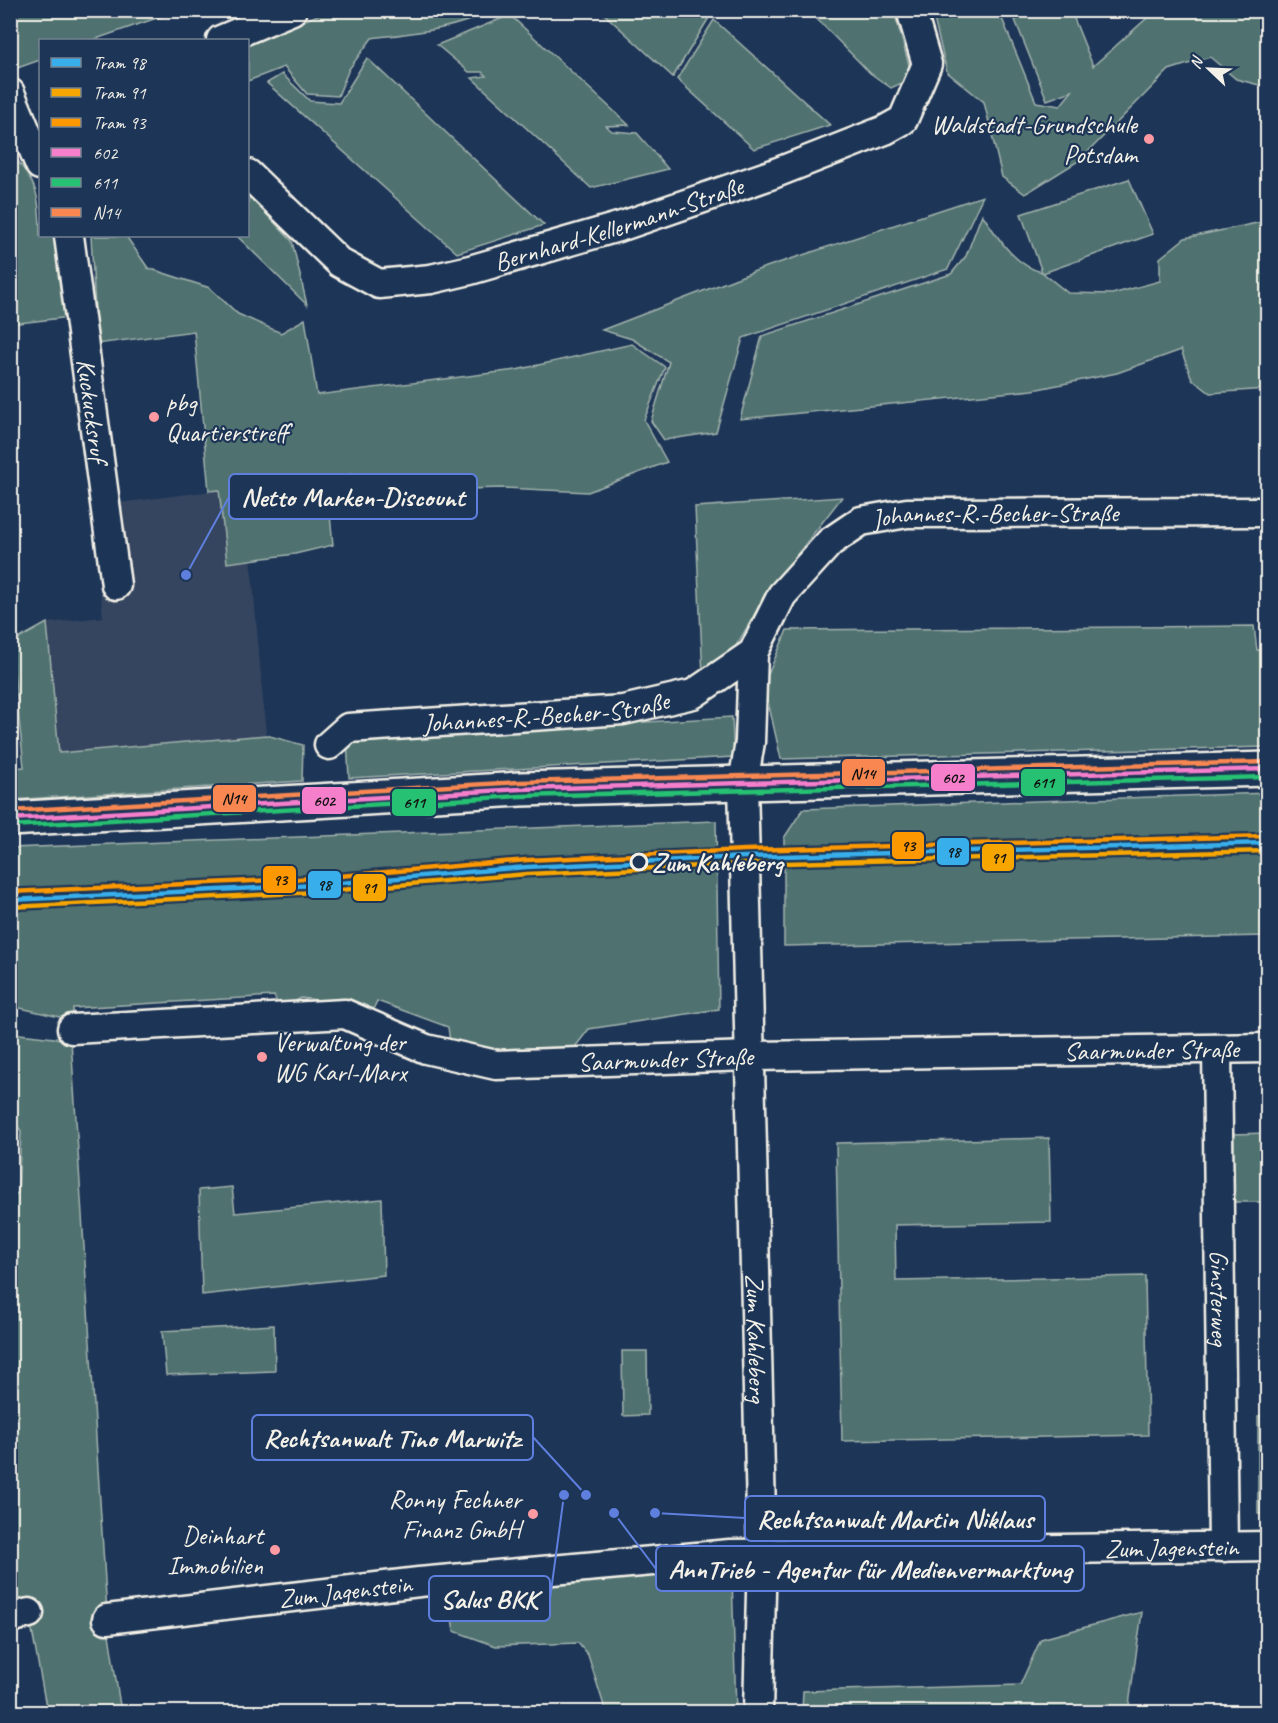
<svg xmlns="http://www.w3.org/2000/svg" width="1278" height="1723" font-family="Caveat,sans-serif">
	<style>
		.built { fill: #34455f }
		.green { fill: #507271; stroke: #a2b2ac; stroke-width: 1.5 }
		.lines { fill: none; stroke-linecap: round; stroke-linejoin: round }
		.minor-casing { stroke: #f4f1e8; stroke-width: 33 }
		.major-casing { stroke: #f4f1e8; stroke-width: 38 }
		.minor { stroke: #1d3557; stroke-width: 28 }
		.major { stroke: #1d3557; stroke-width: 33 }
		.bus-1-casing { stroke: #1d3557; stroke-width: 9 }
		.bus-2-casing { stroke: #1d3557; stroke-width: 9 }
		.bus-3-casing { stroke: #1d3557; stroke-width: 9 }
		.bus-1 { stroke: #f67fcc; stroke-width: 4.5 }
		.bus-2 { stroke: #26c172; stroke-width: 4.5 }
		.bus-3 { stroke: #f88751; stroke-width: 4.5 }
		.tram-1-casing { stroke: #1d3557; stroke-width: 9 }
		.tram-2-casing { stroke: #1d3557; stroke-width: 9 }
		.tram-3-casing { stroke: #1d3557; stroke-width: 9 }
		.tram-1 { stroke: #38afeb; stroke-width: 4.5 }
		.tram-2 { stroke: #f7a600; stroke-width: 4.5 }
		.tram-3 { stroke: #fe9800; stroke-width: 4.5 }
		.poi-dot { fill: #ff9aa2; stroke: #1d3557; stroke-width: 2 }
		.stop-dot { fill: #1d3557; stroke: #f4f1e8; stroke-width: 3 }
		.labels { text-anchor: middle; dominant-baseline: central; stroke-width: 4.5; stroke-linejoin: round; paint-order: stroke }
		.poi-label { font-size: 26px; fill: #f4f1e8; stroke: #1d3557; text-anchor: end }
		.street-label { font-size: 26px; fill: #f4f1e8; stroke: #1d3557 }
		.stop-label { font-size: 26px; font-weight: bold; fill: #f4f1e8; stroke: #1d3557; text-anchor: start }
		.leader { fill: none; stroke: #5e7fdd; stroke-width: 2 }
		.callout-dot { fill: #5e7fdd; stroke: #1d3557; stroke-width: 2 }
		.callout { fill: #1d3557; stroke: #5e7fdd; stroke-width: 2 }
		.callout-label { font-size: 27px; text-anchor: middle; font-weight: bold; fill: #f4f1e8 }
		.line-badge { stroke: #1d3557; stroke-width: 2 }
		.pale-badge-label { font-size: 16px; text-anchor: middle; font-weight: bold; fill: #111 }
	</style>
	<rect width="100%" height="100%" fill="#1d3557"/>
	<filter id="ink" filterUnits="userSpaceOnUse"><feTurbulence type="fractalNoise" baseFrequency=".0167" numOctaves="2"/><feDisplacementMap in="SourceGraphic" scale="12" xChannelSelector="R" yChannelSelector="G"/><feConvolveMatrix kernelMatrix="1 2 1 2 8 2 1 2 1" color-interpolation-filters="sRGB"/></filter>
	<g filter="url(#ink)">
		<!-- built -->
		<path class="built" d="M219 490 227 563 251 560 266 735 58 753 47 623 103 617 100 587 121 585 111 504Z"/>
		<!-- green -->
		<g class="green">
			<path d="M10 11 11 10 177 11 93 40H40V60L12 70Z"/>
			<path d="M328 11H490C455 30 411 33 372 38L349 69 338 96 307 94 284 67 248 81V43Z"/>
			<path d="M601 11H705L710 16 673 77Z"/>
			<path d="M809 11H894L911 72 902 83 891 88 870 73Z"/>
			<path d="M932 11H999L1036 102 1060 106 1072 91 1047 100 1015 20 1038 11H1071L1093 66 1155 11H1267V87L1236 79 1210 57 1169 70 1080 160 1025 194 1002 177 984 102 947 72Z"/>
			<path d="M510 15 629 125 606 126 612 131 637 133 668 169 591 188 472 78 486 76 482 72H469L437 45Z"/>
			<path d="M714 20 830 125 754 149 677 79Z"/>
			<path d="M367 58 544 225 457 253 267 83 282 74 310 101 339 103Z"/>
			<path d="M10 151C37 184 40 193 40 236H57L70 317 11 324Z"/>
			<path d="M1129 179 1153 234 1043 273 1068 293 1112 294 1160 281V258L1185 238 1267 221V389L1210 393 1192 379 1181 350 1117 373 1033 390 740 419 762 336 951 274 966 256 982 214C997 236 1014 266 1042 272L1021 214Z"/>
			<path d="M248 195 292 241 307 305 237 236H248Z"/>
			<path d="M983 196 948 269 743 338 716 432 664 440 651 421 669 362 632 339 602 330 763 268Z"/>
			<path d="M91 236H126L148 268 210 288 238 314 281 333 305 319 317 395 516 370 632 344 665 367 644 420 667 462 588 492 504 488 424 490 351 474 329 505 333 545 295 554 227 563 219 490 209 491 194 331 97 344Z"/>
			<path d="M842 497 768 592 733 651 703 676 695 507Z"/>
			<path d="M47 623 59 753 266 735 303 745 302 781 11 800V768L24 767 11 643Z"/>
			<path d="M1254 626 1257 650H1267V747L781 759 764 684 787 630Z"/>
			<path d="M732 717 734 757 349 778 347 739Z"/>
			<path d="M1267 793V936L784 946V838L803 809Z"/>
			<path d="M716 821 719 1009 589 1029 575 1047 451 1050 448 1027 377 1001 369 1019 333 1002 301 998 280 1009 274 996 73 1008V1020L11 1006 10 848Z"/>
			<path d="M11 1033 71 1040 108 1628 121 1712H47L29 1614 11 1597 10 1197 18 1193 21 1131 11 1116Z"/>
			<path d="M1267 1133V1202H1233V1134Z"/>
			<path d="M1049 1138 1051 1222 895 1225 896 1281 1145 1276 1148 1435 842 1441 836 1143Z"/>
			<path d="M232 1187 235 1213 382 1199 384 1275 202 1295 199 1190Z"/>
			<path d="M274 1325 275 1371 166 1375 162 1331Z"/>
			<path d="M622 1351H647L648 1415 623 1416Z"/>
			<path d="M1267 1415V1514H1258V1416Z"/>
			<path d="M602 1574 732 1575 736 1712H606L588 1655 578 1643 496 1646 454 1631 448 1593Z"/>
			<path d="M1142 1612 1128 1712H802L803 1691 1020 1685 1041 1639Z"/>
		</g>
		<g class="lines">
			<!-- minor casing -->
			<g class="minor-casing">
				<g id="minor">
					<path d="M221 40 292 10"/>
					<path d="M10 93 40 165"/>
					<path id="s1" d="M248 174 340 263 379 284 431 279 470 270 625 225 773 174 885 130 903 120 927 64 911 10"/>
					<path id="s2" d="M69 236 116 585"/>
					<path id="s3" d="M753 653 750 742 743 783 762 1553 758 1712"/>
					<path id="s4" d="M329 745 348 728 623 710 693 694 753 653 782 595 830 542 861 521 907 513 1268 512"/>
					<path id="s5" d="M72 1029 345 1014 426 1049 496 1065 750 1056 1268 1048"/>
					<path id="s6" d="M1217 1049 1223 1547"/>
					<path d="M10 1618 29 1613"/>
					<path id="s7" d="M107 1619 419 1582 730 1554 1268 1546"/>
				</g>
			</g>
			<!-- major casing -->
			<g class="major-casing">
				<path id="major" d="M10 819 520 789 1268 769"/>
			</g>
			<!-- minor -->
			<use href="#minor" class="minor"/>
			<!-- major -->
			<use href="#major" class="major"/>
			<!-- bus-1 casing -->
			<g class="bus-1-casing">
				<path id="bus-1" d="M10 819 520 789 1268 769"/>
			</g>
			<!-- bus-2 casing -->
			<g class="bus-2-casing">
				<path id="bus-2" d="M10 826 520 796 1268 777"/>
			</g>
			<!-- bus-3 casing -->
			<g class="bus-3-casing">
				<path id="bus-3" d="M10 811 520 782 1268 762"/>
			</g>
			<!-- bus-1 -->
			<use href="#bus-1" class="bus-1"/>
			<!-- bus-2 -->
			<use href="#bus-2" class="bus-2"/>
			<!-- bus-3 -->
			<use href="#bus-3" class="bus-3"/>
			<!-- tram-1 casing -->
			<g class="tram-1-casing">
				<path id="tram-1" d="M10 900 317 885 527 867 745 857 1268 843"/>
			</g>
			<!-- tram-2 casing -->
			<g class="tram-2-casing">
				<path id="tram-2" d="M10 907 317 892 527 874 745 864 1268 851"/>
			</g>
			<!-- tram-3 casing -->
			<g class="tram-3-casing">
				<path id="tram-3" d="M10 892 316 878 527 860 745 850 1268 836"/>
			</g>
			<!-- tram-1 -->
			<use href="#tram-1" class="tram-1"/>
			<!-- tram-2 -->
			<use href="#tram-2" class="tram-2"/>
			<!-- tram-3 -->
			<use href="#tram-3" class="tram-3"/>
		</g>
	</g>
	<!-- markers -->
	<g class="poi-dot">
		<circle cx="1149" cy="139" r="6"/>
		<circle cx="154" cy="417" r="6"/>
		<circle cx="262" cy="1057" r="6"/>
		<circle cx="533" cy="1514" r="6"/>
		<circle cx="275" cy="1550" r="6"/>
	</g>
	<circle class="stop-dot" cx="639" cy="862" r="8"/>
	<g class="labels">
		<!-- poi labels -->
		<g class="poi-label">
			<text x="1137" y="124">Waldstadt-Grundschule<tspan x="1137" dy="30">Potsdam</tspan></text>
			<text x="166" y="402" text-anchor="start">pbg<tspan x="166" dy="30">Quartierstreff</tspan></text>
			<text x="274" y="1042" text-anchor="start">Verwaltung der<tspan x="274" dy="30">WG Karl-Marx</tspan></text>
			<text x="521" y="1499">Ronny Fechner<tspan x="521" dy="30">Finanz GmbH</tspan></text>
			<text x="263" y="1535">Deinhart<tspan x="263" dy="30">Immobilien</tspan></text>
		</g>
		<!-- street labels -->
		<g class="street-label">
			<text stroke="none"><textPath href="#s1" startOffset="420">Bernhard-Kellermann-Straße</textPath></text>
			<text stroke="none"><textPath href="#s2" startOffset="176">Kuckucksruf</textPath></text>
			<text stroke="none"><textPath href="#s4" startOffset="754">Johannes-R.-Becher-Straße</textPath></text>
			<text stroke="none"><textPath href="#s4" startOffset="224">Johannes-R.-Becher-Straße</textPath></text>
			<text stroke="none"><textPath href="#s5" startOffset="1089">Saarmunder Straße</textPath></text>
			<text stroke="none"><textPath href="#s5" startOffset="603">Saarmunder Straße</textPath></text>
			<text stroke="none"><textPath href="#s6" startOffset="249">Ginsterweg</textPath></text>
			<text stroke="none"><textPath href="#s3" startOffset="686">Zum Kahleberg</textPath></text>
			<text stroke="none"><textPath href="#s7" startOffset="1068">Zum Jagenstein</textPath></text>
			<text stroke="none"><textPath href="#s7" startOffset="240">Zum Jagenstein</textPath></text>
		</g>
		<!-- stop labels -->
		<g class="stop-label">
			<text x="652" y="862">Zum Kahleberg</text>
		</g>
	</g>
	<!-- callouts -->
	<path class="leader" d="M186 575L229 497M586 1495L533 1437M655 1513L745 1518M614 1513L656 1569M564 1495L550 1599"/>
	<g class="callout-dot">
		<circle cx="186" cy="575" r="6"/>
		<circle cx="586" cy="1495" r="6"/>
		<circle cx="655" cy="1513" r="6"/>
		<circle cx="614" cy="1513" r="6"/>
		<circle cx="564" cy="1495" r="6"/>
	</g>
	<g class="callout">
		<rect x="229" y="474" width="248" height="45" rx="6"/>
		<rect x="252" y="1415" width="281" height="45" rx="6"/>
		<rect x="745" y="1496" width="300" height="45" rx="6"/>
		<rect x="656" y="1546" width="428" height="45" rx="6"/>
		<rect x="429" y="1576" width="121" height="45" rx="6"/>
	</g>
	<g class="callout-label">
		<text x="353" y="506">Netto Marken-Discount</text>
		<text x="392" y="1447">Rechtsanwalt Tino Marwitz</text>
		<text x="895" y="1528">Rechtsanwalt Martin Niklaus</text>
		<text x="870" y="1578">AnnTrieb - Agentur für Medienvermarktung</text>
		<text x="489" y="1608">Salus BKK</text>
	</g>
	<g class="line-badge">
		<rect x="841" y="758" width="45" height="29" rx="6" fill="#f88751"/>
		<rect x="930" y="763" width="46" height="29" rx="6" fill="#f67fcc"/>
		<rect x="1020" y="768" width="46" height="29" rx="6" fill="#26c172"/>
		<rect x="212" y="784" width="45" height="29" rx="6" fill="#f88751"/>
		<rect x="301" y="786" width="46" height="29" rx="6" fill="#f67fcc"/>
		<rect x="391" y="788" width="46" height="29" rx="6" fill="#26c172"/>
		<rect x="891" y="831" width="34" height="29" rx="6" fill="#fe9800"/>
		<rect x="936" y="837" width="34" height="29" rx="6" fill="#38afeb"/>
		<rect x="981" y="843" width="34" height="29" rx="6" fill="#f7a600"/>
		<rect x="262" y="865" width="35" height="29" rx="6" fill="#fe9800"/>
		<rect x="307" y="870" width="35" height="29" rx="6" fill="#38afeb"/>
		<rect x="352" y="873" width="35" height="29" rx="6" fill="#f7a600"/>
	</g>
	<g class="pale-badge-label">
		<text x="863" y="779">N14</text>
		<text x="953" y="783">602</text>
		<text x="1043" y="788">611</text>
		<text x="234" y="804">N14</text>
		<text x="324" y="806">602</text>
		<text x="414" y="808">611</text>
		<text x="908" y="851">93</text>
		<text x="953" y="857">98</text>
		<text x="998" y="863">91</text>
		<text x="280" y="885">93</text>
		<text x="324" y="890">98</text>
		<text x="369" y="893">91</text>
	</g>
	<!-- margin -->
	<rect width="1278" height="1723" fill="none" stroke="#1d3557" stroke-width="36"/>
	<rect x="18" y="18" width="1242" height="1687" fill="none" stroke="#f4f1e8" stroke-width="2" filter="url(#ink)"/>
	<!-- legend -->
	<rect x="39" y="39" width="210" height="198" fill="#1d3557" stroke="#738091" stroke-width="1.5"/>
	<rect x="51" y="58" width="30" height="9" fill="#38afeb" stroke="#738091" stroke-width="1.5"/>
	<text x="93" y="69" font-size="18" fill="#f4f1e8">Tram 98</text>
	<rect x="51" y="88" width="30" height="9" fill="#f7a600" stroke="#738091" stroke-width="1.5"/>
	<text x="93" y="99" font-size="18" fill="#f4f1e8">Tram 91</text>
	<rect x="51" y="118" width="30" height="9" fill="#fe9800" stroke="#738091" stroke-width="1.5"/>
	<text x="93" y="129" font-size="18" fill="#f4f1e8">Tram 93</text>
	<rect x="51" y="148" width="30" height="9" fill="#f67fcc" stroke="#738091" stroke-width="1.5"/>
	<text x="93" y="159" font-size="18" fill="#f4f1e8">602</text>
	<rect x="51" y="178" width="30" height="9" fill="#26c172" stroke="#738091" stroke-width="1.5"/>
	<text x="93" y="189" font-size="18" fill="#f4f1e8">611</text>
	<rect x="51" y="208" width="30" height="9" fill="#f88751" stroke="#738091" stroke-width="1.5"/>
	<text x="93" y="219" font-size="18" fill="#f4f1e8">N14</text>
	<!-- north arrow -->
	<g transform="translate(1209 69) rotate(293)" stroke="#1d3557" stroke-width="4.5" paint-order="stroke">
	<path d="M0-4.5L10 22L0 15L-10 22Z" fill="#f4f1e8"/>
	<text y="-9" font-size="16" font-weight="bold" text-anchor="middle" fill="#f4f1e8">N</text>
	</g>
</svg>
